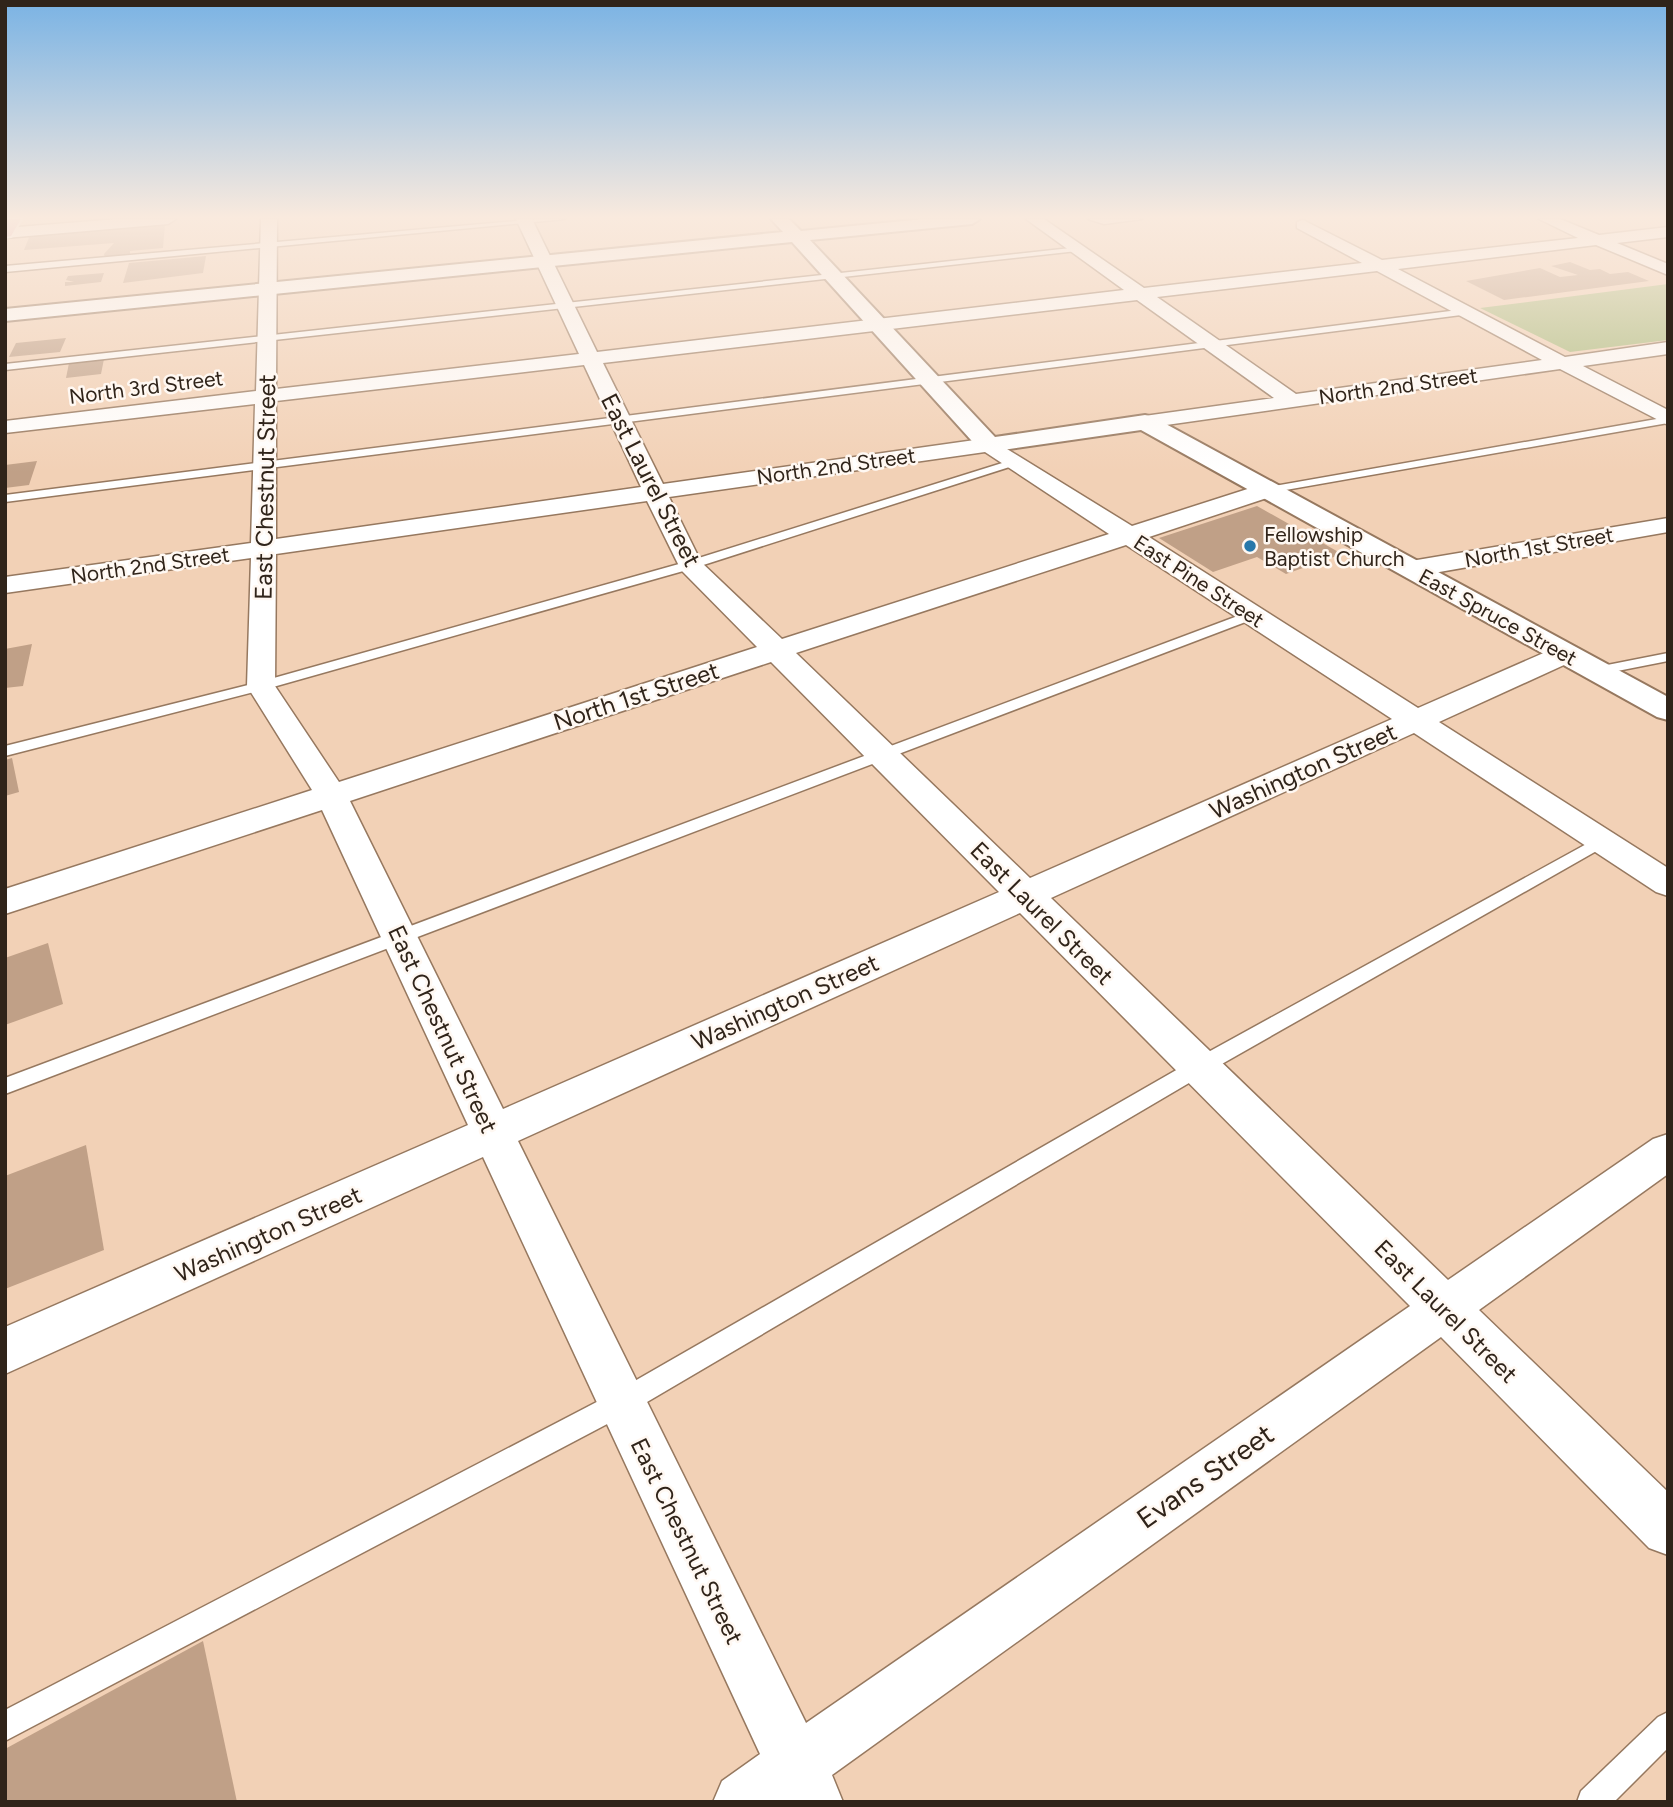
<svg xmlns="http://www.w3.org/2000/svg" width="1673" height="1807" font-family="Figtree,sans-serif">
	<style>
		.green { fill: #a8ba7a }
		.building { fill: #c0a087 }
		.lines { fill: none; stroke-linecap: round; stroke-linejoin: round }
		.lane-casing { stroke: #96785f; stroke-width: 3 }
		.street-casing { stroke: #96785f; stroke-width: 3 }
		.secondary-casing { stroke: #96785f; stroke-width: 4 }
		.primary-casing { stroke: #fff; stroke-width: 4 }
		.lane { fill: #fff; fill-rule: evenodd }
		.street { fill: #fff; fill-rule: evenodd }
		.secondary { fill: #fff; fill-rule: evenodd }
		.primary { fill: #e1a1b6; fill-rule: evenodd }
		.poi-dot { fill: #2878aa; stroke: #fff8f2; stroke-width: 2.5 }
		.labels { text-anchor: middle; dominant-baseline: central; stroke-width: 5; stroke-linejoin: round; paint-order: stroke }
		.far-street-label { font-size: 21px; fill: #30241a; stroke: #fff8f2 }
		.far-poi-label { font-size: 21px; fill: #30241a; stroke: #fff8f2; text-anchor: start }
		.street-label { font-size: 24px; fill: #30241a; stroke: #fff8f2 }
		.near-street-label { font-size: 28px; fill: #30241a; stroke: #fff8f2 }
	</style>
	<rect width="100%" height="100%" fill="#f2d1b6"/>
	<!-- green -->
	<path class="green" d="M1668 284V340L1570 352 1480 308Z"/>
	<!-- building -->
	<g class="building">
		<path d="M165 224 163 248 130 251V255L105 258 104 254 114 243 24 250 30 235Z"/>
		<path d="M206 256 203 273 123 283 129 263Z"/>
		<path d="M1570 262 1590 270 1600 269 1610 274 1628 272 1649 281 1504 300 1466 281 1540 268 1560 277 1578 275 1551 266Z"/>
		<path d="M104 273 101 282 65 286V282H74L66 280 68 276Z"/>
		<path d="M66 338 60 352 9 357 16 343Z"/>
		<path d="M104 359 101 374 66 378 69 363Z"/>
		<path d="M37 461 29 485 5 488V465Z"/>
		<path d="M1257 506 1342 554 1286 574 1257 557 1213 572 1159 538Z"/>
		<path d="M32 644 23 686 5 688V649Z"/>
		<path d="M12 758 19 792 5 796V760Z"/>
		<path d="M48 943 63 1004 5 1025V958Z"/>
		<path d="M86 1145 104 1250 5 1289V1176Z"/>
		<path d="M203 1641 237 1802H5V1749Z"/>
	</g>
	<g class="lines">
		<!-- lane casing -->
		<g class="lane-casing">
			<g id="lane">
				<path d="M539 219H565L5 272V266Z"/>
				<path d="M1088 219H1142L1104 224Z"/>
				<path d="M1080 247 1077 251 5 370V364Z"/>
				<path d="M1466 309 1471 312 1469 314 5 502V495Z"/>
				<path d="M1668 417V423L1268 493 1262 490 1268 487Z"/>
				<path d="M1015 459 1019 460V464L694 568 266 689 5 756V746L256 683 686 562Z"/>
				<path d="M1251 611 1256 612V618L5 1094V1078Z"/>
				<path d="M1668 653V661L1597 675 1590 671 1597 667Z"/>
				<path d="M1601 836 1607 837 1609 841 1607 845 1206 1073 630 1412 5 1741V1710L612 1394 1192 1061Z"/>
				<path d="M1668 1712V1748L1614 1802H1577L1581 1791 1658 1717Z"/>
			</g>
		</g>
		<!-- street casing -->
		<g class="street-casing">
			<g id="street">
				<path d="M118 219H176L168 224 5 238V228Z"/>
				<path d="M261 219H277L276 389 579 354 516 219H532L597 352 1124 290 1026 219H1044L1144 288 1362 263 1297 228V222L1303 220 1382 260 1578 238 1539 219H1560L1599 235 1668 227V237L1617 243 1668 264V275L1596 245 1398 269 1565 357 1668 342V354L1583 366 1668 410V425L1560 369 1145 428 1134 422 1137 417 1274 398 1137 300 603 363 663 484 989 438 1132 526 1260 485H1276L1280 490 1276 495 1149 537 1418 708 1555 648 1565 646 1575 648 1579 654 1575 660 1439 722 1668 868V896L1656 892 1414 733 1051 898 1448 1280 1653 1139 1668 1134V1174L1479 1310 1668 1492V1555L1649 1548 1441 1337 832 1775 843 1802H713L722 1781 760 1754 483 1157 5 1374V1327L468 1125 322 810 5 914V889L312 790 247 686 251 558 5 593V577L251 543 255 404 5 433V421L256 391ZM1377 271 1542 360 1296 394 1157 297ZM584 365 641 487 276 539V401ZM985 452 1109 534 782 639 701 562 669 497ZM647 501 681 570 757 647 339 782 275 686 276 554ZM1126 545 1392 719 1030 878 796 653ZM771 662 999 892 503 1109 350 801ZM1020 913 1410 1306 806 1723 518 1141Z"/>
				<path d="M1668 518V532L1411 577 1402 574 1398 569 1402 564 1411 561Z"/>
			</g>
		</g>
		<!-- secondary casing -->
		<g class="secondary-casing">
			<path id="secondary" d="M771 219H789L801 231 924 219H980L972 224 810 240 995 437 1145 415 1153 417 1668 697V720L1657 717 1141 430 989 452 980 450 792 242 5 321V309L783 232Z"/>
		</g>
		<!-- primary casing -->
		<g class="primary-casing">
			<path id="primary" d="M5 219H21L11 236 5 237Z"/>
		</g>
		<!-- lane -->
		<use href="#lane" class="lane"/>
		<!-- street -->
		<use href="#street" class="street"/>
		<!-- secondary -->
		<use href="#secondary" class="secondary"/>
		<!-- primary -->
		<use href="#primary" class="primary"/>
	</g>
	<!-- sky -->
	<linearGradient id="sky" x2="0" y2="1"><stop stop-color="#7ab3e4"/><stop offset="0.46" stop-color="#f9eade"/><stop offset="1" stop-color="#f9eade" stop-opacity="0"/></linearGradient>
	<rect width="1673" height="472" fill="url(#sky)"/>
	<!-- markers -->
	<circle class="poi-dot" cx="1250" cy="546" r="7"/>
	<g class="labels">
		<!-- far-street labels -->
		<g class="far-street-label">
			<text transform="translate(1398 386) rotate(-8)">North 2nd Street</text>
			<text transform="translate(146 387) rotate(-7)">North 3rd Street</text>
			<text transform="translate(836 466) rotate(-8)">North 2nd Street</text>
			<text transform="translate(1539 547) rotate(-10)">North 1st Street</text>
			<text transform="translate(150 565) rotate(-8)">North 2nd Street</text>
			<text transform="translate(1199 581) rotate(33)">East Pine Street</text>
			<text transform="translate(1498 617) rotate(29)">East Spruce Street</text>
		</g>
		<!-- far-poi labels -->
		<g class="far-poi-label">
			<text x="1264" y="534">Fellowship<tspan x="1264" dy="24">Baptist Church</tspan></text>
		</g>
		<!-- street labels -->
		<g class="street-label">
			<text transform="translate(651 480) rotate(63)">East Laurel Street</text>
			<text transform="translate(265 487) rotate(-89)">East Chestnut Street</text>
			<text transform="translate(636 696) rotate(-18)">North 1st Street</text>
			<text transform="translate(1303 771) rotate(-24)">Washington Street</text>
			<text transform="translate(1042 913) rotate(45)">East Laurel Street</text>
			<text transform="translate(785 1002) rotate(-24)">Washington Street</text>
			<text transform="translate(443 1029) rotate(65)">East Chestnut Street</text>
			<text transform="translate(268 1234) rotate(-24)">Washington Street</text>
			<text transform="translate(1446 1311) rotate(45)">East Laurel Street</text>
			<text transform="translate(687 1541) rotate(64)">East Chestnut Street</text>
		</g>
		<!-- near-street labels -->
		<g class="near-street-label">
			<text transform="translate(1205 1476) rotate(-35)">Evans Street</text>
		</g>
	</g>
	<!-- border -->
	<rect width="1673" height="1807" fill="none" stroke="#30241a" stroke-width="14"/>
</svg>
